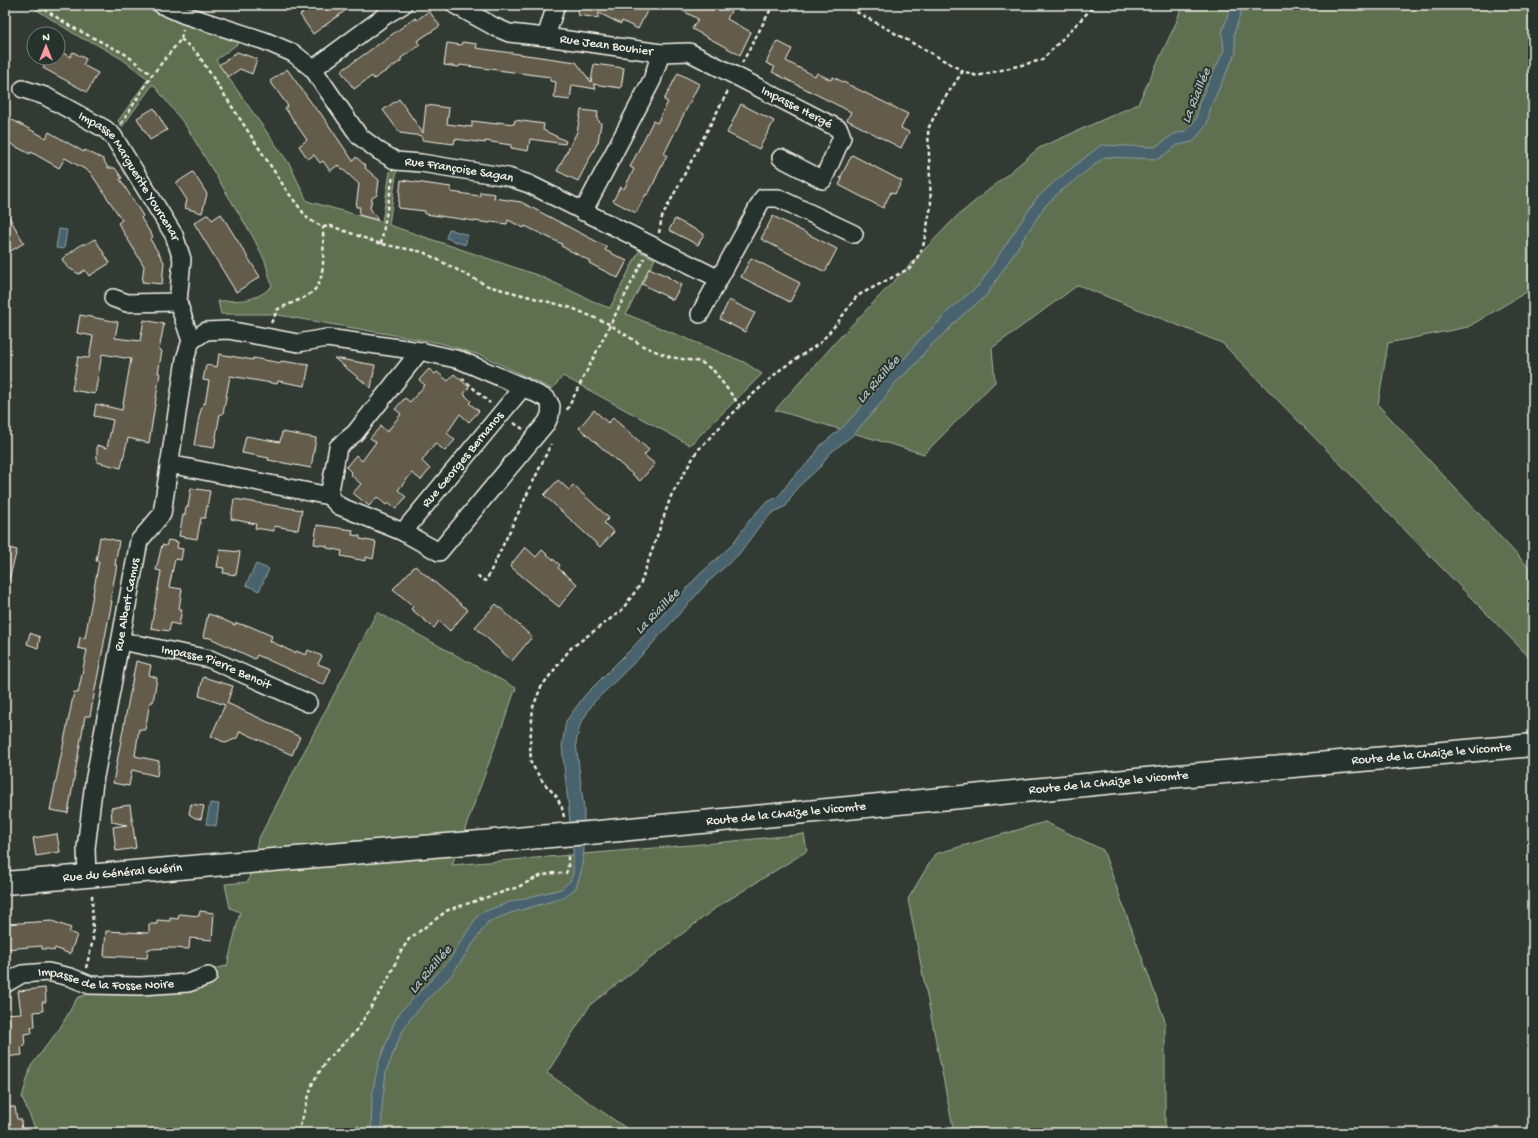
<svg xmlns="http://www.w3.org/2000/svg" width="1538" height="1138" font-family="'Gochi Hand',sans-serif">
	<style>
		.green { fill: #5e6f51; stroke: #a9b09c }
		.water { fill: #48646e; stroke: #8d9c9f }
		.building { fill: #635c4c; stroke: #f4f1e8 }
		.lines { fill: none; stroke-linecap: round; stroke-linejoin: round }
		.street-casing { stroke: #f4f1e8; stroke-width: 20 }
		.secondary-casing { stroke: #f4f1e8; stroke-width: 25 }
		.path { stroke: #f4f1e8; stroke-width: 2.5; stroke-dasharray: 4 3; stroke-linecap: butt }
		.street { stroke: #26332d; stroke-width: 17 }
		.secondary { stroke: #26332d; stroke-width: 22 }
		.secondary-bridge-casing { stroke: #f4f1e8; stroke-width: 25; stroke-linecap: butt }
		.secondary-bridge { stroke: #26332d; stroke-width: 22 }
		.labels { text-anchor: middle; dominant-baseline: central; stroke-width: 4; stroke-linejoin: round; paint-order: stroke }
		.street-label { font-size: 13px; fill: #f4f1e8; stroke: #26332d }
		.water-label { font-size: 14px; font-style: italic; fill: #afb9b7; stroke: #26332d }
	</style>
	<rect width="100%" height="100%" fill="#323b33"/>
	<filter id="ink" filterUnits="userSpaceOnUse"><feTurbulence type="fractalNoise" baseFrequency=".025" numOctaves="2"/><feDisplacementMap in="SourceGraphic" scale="8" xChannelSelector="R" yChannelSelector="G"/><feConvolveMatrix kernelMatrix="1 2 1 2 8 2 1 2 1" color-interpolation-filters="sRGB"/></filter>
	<g filter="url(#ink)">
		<!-- green -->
		<g class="green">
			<path d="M29 5H144L240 38V42L216 60 290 165 307 201 382 222 390 172 397 168 389 225 540 276 599 304 610 308 639 251 655 259 626 314 744 362 762 374 690 445 563 376 552 389 483 356 440 343 272 314H221L218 301C241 300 254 303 272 286L265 261 253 237 186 126 153 84 122 127 118 121 148 79 122 59 94 43 81 38Z"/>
			<path d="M1182 5H1533V288L1468 327 1388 343 1378 405 1533 572V655L1530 658 1222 343 1078 285 992 348 995 382 924 454 775 410 842 335 956 217 1039 148 1138 104 1176 23Z"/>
			<path d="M377 612 516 688 452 865 714 843 804 834 807 851 717 907 591 1004 547 1073 633 1133H358V1125L355 1133H37L22 1097 31 1066 60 1028 77 998 85 995 92 994 227 966 240 912 230 908 225 884 248 882 258 840Z"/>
			<path d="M1045 822 1103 850 1165 1021V1133H954L908 899 935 854Z"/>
		</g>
		<!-- water -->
		<g class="water">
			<path d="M1231 5H1245L1243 6 1234 34 1236 52 1211 106 1207 124 1193 142 1178 145 1158 159 1105 157 1061 191 1045 206 986 296 958 319 948 330 928 348 915 365 895 383 882 402 853 435 829 454 821 466 797 488 786 506 772 513 758 528 739 554 707 583 644 653 593 703 580 725 576 743 584 809V850L581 872 576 888 563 898 511 913 488 922 451 976 429 998 411 1018 401 1034 386 1072 382 1107V1133H371L372 1096 378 1064 394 1023 400 1012 447 963 478 915 488 910 513 901 561 889 570 881 573 874V850L562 746 566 721 585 695 635 645 699 575 731 546 749 521 764 504 779 496 792 478 812 459 820 446 844 426 872 395 886 375 906 357 919 340 939 322 949 310 979 285 1036 199 1054 182 1101 145 1155 147 1174 134 1186 131 1196 119 1199 102 1224 50 1222 33Z"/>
			<path d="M59 229 67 230 64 249 56 248Z"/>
			<path d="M449 229 468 235 465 245 446 238Z"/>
			<path d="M256 564 269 569 259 591 246 585Z"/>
			<path d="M210 803 219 804 216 826 206 824Z"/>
		</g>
		<!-- building -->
		<g class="building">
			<path d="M313 5H353L313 34 300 15Z"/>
			<path d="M580 5H650L638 29 622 21 621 24 599 13 598 18 578 15Z"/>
			<path d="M672 5H734L727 19 751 32 740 55 692 29 698 19Z"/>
			<path d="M429 11 440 26 417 41 420 45 401 58V61L374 79 372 76 354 89 341 71 415 18 417 20Z"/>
			<path d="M777 41 792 49 786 61 815 76 817 73 831 80 833 77 908 114 901 128 909 132 901 148 847 120 851 112 772 72 775 67 766 63Z"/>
			<path d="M462 42 477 44 476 48 576 62 591 82 594 64 624 68 621 88 593 84 596 89 572 85 570 100 554 98 556 82 550 81V77L460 65 459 67 444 65 447 43 461 45Z"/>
			<path d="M58 50 70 57 73 52 86 59 83 65 98 73 87 92 43 68 49 58H58Z"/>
			<path d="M237 52 257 59 252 74 240 69 228 77 219 65Z"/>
			<path d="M287 69 318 112 319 111 353 161 356 157 366 166 365 168 379 180 377 195 372 198 370 208 378 220 359 215 360 207H356L359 184 338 165 330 171 323 161 320 163 314 155 308 159 299 146 307 140 285 108 288 106 270 81Z"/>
			<path d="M678 73 699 84 664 154 667 155 648 195 646 194 636 213 613 201 620 187 624 189 634 169 630 167 653 121 657 123 668 102 664 100Z"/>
			<path d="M399 99 423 133 426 105 449 108 447 124 472 127V121L497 124V122L514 124 515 120 544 124 543 130 566 141 565 144 530 139 528 151 511 148V145L485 141V143L455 139 454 144 422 140V136L400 133 383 110Z"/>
			<path d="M741 104 774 121 759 149 727 133Z"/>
			<path d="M154 108 167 130 150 140 137 118Z"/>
			<path d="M581 110 598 112 597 119 601 123 598 142 578 181 557 171 577 132Z"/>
			<path d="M5 116 46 138 49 132 84 152 85 150 103 159 108 168H115L122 178 120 179 143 216 141 218 153 237 150 239 164 262 162 284 142 282 144 266 118 223 122 220 90 172 65 158 59 168 31 152 30 154 5 141Z"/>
			<path d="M852 155 902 181 895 194 891 192 883 208 839 185 842 179 840 178Z"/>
			<path d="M193 172 207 194 202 213 185 208 187 200 176 183Z"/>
			<path d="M401 180 451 187V192L480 196V192L495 194 494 198 521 202 607 247 605 250 627 261 618 278 589 263 590 261 561 246 562 244 525 226 524 228 508 220 507 224 491 222 489 223 425 214V211L398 208Z"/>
			<path d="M5 210 24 243 9 252 5 246Z"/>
			<path d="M208 214 212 220 221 214 260 277 236 292 194 223Z"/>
			<path d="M773 216 837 249 825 272 761 239Z"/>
			<path d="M675 219 704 234 698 245 669 230Z"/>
			<path d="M95 239 110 263 89 276 85 270 79 274 67 267 62 259 82 244H86Z"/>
			<path d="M751 258 800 283 790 302 741 277Z"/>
			<path d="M649 268 669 277V278L681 285 673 300 642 284Z"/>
			<path d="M729 300 755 313 745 332 720 319Z"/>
			<path d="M80 315 118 322 115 338 140 341 144 320 164 324 159 350 162 351 158 373H160L149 443 128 438 121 468 97 462V445L107 448 113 420 94 416 96 404 122 410 131 359 102 354 95 394 72 390 78 357 89 358 93 336 77 333Z"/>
			<path d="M219 354 253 360V358L281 363V361L309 365 305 386 278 381 277 384 230 376 223 414H220L214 448 194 445 199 417 203 403 205 404 209 381 203 380 206 365 217 367Z"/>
			<path d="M334 358 375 365 371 388Z"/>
			<path d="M429 369 435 374 437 372 448 381 454 374 469 387 464 394 471 401 469 403 479 411 469 422 460 414 447 433 455 440 445 451 435 443 422 461 430 469 421 480 412 473 398 490 406 497 396 509 388 503 386 505 377 497 369 506 353 493 361 484 351 475 352 473 346 467 356 455 362 461 376 442 370 438 381 426 387 432 401 414 395 409 405 398 410 402 425 385 419 380Z"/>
			<path d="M594 410 608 423 613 418 649 450 644 455 655 464 640 481 579 428Z"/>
			<path d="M282 432 316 438 311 468 268 460 269 458 242 453 246 436 280 442Z"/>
			<path d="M558 480 569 490 573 485 609 518 604 523 614 532 600 547 544 495Z"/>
			<path d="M191 488 210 491 205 518H201L197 539 179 536 183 515H185L186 507H188Z"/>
			<path d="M234 499 302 510 298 530 274 526V531L255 528 256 524 231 519Z"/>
			<path d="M317 525 353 530 352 535 360 536V539L376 542 373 559 366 557V561L341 556 342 551 327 548V546L314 544Z"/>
			<path d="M100 537 119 541 115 565H117L110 601H112L90 716H85L68 813 50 810 74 692 78 693 87 650 78 648 80 637 85 638 99 561H96Z"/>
			<path d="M168 540 178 542 177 548 183 549 181 560 175 559 169 587 182 589 179 609H182L179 625 171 623 169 631 151 628 161 571 156 570 162 545 166 546Z"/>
			<path d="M5 547 17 550 8 583 5 582Z"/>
			<path d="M525 547 536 557 542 550 560 565 558 568 577 584 559 607 510 566Z"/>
			<path d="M220 550 240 552 236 575 223 573 224 568 217 567Z"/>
			<path d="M415 566 468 610 450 631 439 621 434 628 411 609 413 606 393 589Z"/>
			<path d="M496 604 532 637 512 661 475 627Z"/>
			<path d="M208 614 215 616 235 625 236 623 247 626V625L272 636 270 641 295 653 296 651 306 655 308 650 322 656 318 664 331 669 324 685 257 655 255 659 210 638 203 637Z"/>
			<path d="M30 633 40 637 38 648 27 644Z"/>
			<path d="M136 661 151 665 149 675 157 678 153 702H150L145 730 139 729 135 756 159 761 157 776 132 770 129 786 113 783Z"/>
			<path d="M203 677 233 686 227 703 300 737 292 755 240 731 237 738 226 743 211 736 225 705 199 696Z"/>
			<path d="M191 804 204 806 201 819 195 818 189 814Z"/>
			<path d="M130 805 136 848 116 851 113 827 127 825 112 822 111 808Z"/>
			<path d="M57 834 60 852 36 856 33 838Z"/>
			<path d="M200 911 214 913 212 940 190 938 189 949 173 948 148 949 147 958 104 956 106 931 149 933V924H157V920L170 921V918L178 919 179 914 199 916Z"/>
			<path d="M52 921 71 928 69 932 77 935 70 954 55 948 54 951 48 949H42V946L5 949V924Z"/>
			<path d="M45 988 46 1002H42L43 1011 34 1012 35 1027H31L32 1033 24 1034 25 1046 21 1047 22 1055 5 1057V1014L21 1013 18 991Z"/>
			<path d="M5 1107H15L17 1119H21L22 1133H5Z"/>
		</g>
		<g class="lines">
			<!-- street casing -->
			<g class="street-casing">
				<g id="street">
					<path id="s1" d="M162 5 185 15 265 41 293 53 313 69 359 136 379 151 396 161 421 163 508 177 529 184 719 279"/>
					<path id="s2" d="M455 5 495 27 509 33 546 37 661 53 652 80 583 212"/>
					<path d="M546 37 556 5"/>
					<path id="s3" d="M661 53 689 52 839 129 842 137 823 180 781 158"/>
					<path d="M313 69 386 15 403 5"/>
					<path id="s4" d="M23 89 45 96 105 129 113 136 174 235 182 259 178 302 191 341"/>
					<path d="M113 298 127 303 178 302"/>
					<path d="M700 314 763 198H778L854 234"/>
					<path d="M191 341 206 331 228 330 298 343 327 338 420 351 460 360 523 387 547 399 551 406 550 415 547 422 439 552 403 532 339 506 329 496"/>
					<path d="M169 464 329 496 338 447 355 433 420 351"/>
					<path id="s5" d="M403 532 523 387"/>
					<path id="s6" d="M121 641 210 659 308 703"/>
					<path id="s7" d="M87 876 86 848 94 782 139 541 162 514 185 359 191 341"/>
					<path id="s8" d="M5 984 22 974 48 972 70 977 90 985 140 986 188 983 208 976"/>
				</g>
			</g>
			<!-- secondary casing -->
			<g class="secondary-casing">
				<g id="secondary">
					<path id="s9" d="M589 833 1167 777 1533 745"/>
					<path id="s10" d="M5 883 562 835"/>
				</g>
			</g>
			<!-- path -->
			<g class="path">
				<path d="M38 5 70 26 125 54 152 75"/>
				<path d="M844 5 963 71"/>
				<path d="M181 39 197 53 287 191 308 219 323 227 331 226 381 244 423 252 488 286 572 308 609 324 643 346 670 357 701 362 714 371 740 406"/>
				<path d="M742 63 773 5"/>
				<path d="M121 124 152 75 181 39 183 30"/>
				<path d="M659 233 662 217 729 89"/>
				<path d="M381 244 393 176"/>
				<path d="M271 323 278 309C288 304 309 298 316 288 326 275 323 243 323 227"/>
				<path d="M462 378 490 403"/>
				<path d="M567 410 644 258"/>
				<path d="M514 423 523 429"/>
				<path d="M477 576 486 581 551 444"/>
				<path d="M564 817 562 808 557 797 543 782 531 763 530 743 533 707 541 687 571 648 621 611 640 585 671 496 697 451 740 406 781 369 820 343 838 322 857 296 912 267 923 247 931 206 928 129 940 105 963 71 977 76 1042 60 1095 5"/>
				<path d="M86 968 93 940 92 892"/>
				<path d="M298 1133 313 1082 327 1060 357 1030 387 981 400 953 409 939 448 910 518 887 540 876 554 873H566L568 869V853"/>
			</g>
			<!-- street -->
			<use href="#street" class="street"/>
			<!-- secondary -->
			<use href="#secondary" class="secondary"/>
			<!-- secondary-bridge casing -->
			<g class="secondary-bridge-casing">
				<path id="secondary-bridge" d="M562 835 589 833"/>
			</g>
			<!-- secondary-bridge -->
			<use href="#secondary-bridge" class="secondary-bridge"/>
		</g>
	</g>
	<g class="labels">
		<!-- street labels -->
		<g class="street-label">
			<text stroke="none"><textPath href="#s2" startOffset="159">Rue Jean Bouhier</textPath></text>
			<text stroke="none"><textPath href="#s3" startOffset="149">Impasse Hergé</textPath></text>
			<text stroke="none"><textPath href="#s1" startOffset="355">Rue Françoise Sagan</textPath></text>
			<text stroke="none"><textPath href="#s4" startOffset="143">Impasse Marguerite Yourcenar</textPath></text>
			<text stroke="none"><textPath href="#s5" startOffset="94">Rue Georges Bernanos</textPath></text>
			<text stroke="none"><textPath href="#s7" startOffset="275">Rue Albert Camus</textPath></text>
			<text stroke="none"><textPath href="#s6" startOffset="99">Impasse Pierre Benoit</textPath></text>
			<text stroke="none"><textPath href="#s9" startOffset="846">Route de la Chaize le Vicomte</textPath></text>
			<text stroke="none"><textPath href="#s9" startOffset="522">Route de la Chaize le Vicomte</textPath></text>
			<text stroke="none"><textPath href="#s9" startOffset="198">Route de la Chaize le Vicomte</textPath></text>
			<text stroke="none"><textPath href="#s10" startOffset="118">Rue du Général Guérin</textPath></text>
			<text stroke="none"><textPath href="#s8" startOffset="105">Impasse de la Fosse Noire</textPath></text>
		</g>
		<!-- water labels -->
		<g class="water-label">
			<text transform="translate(1197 96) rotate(-68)">La Riaillée</text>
			<text transform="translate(879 380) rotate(-49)">La Riaillée</text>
			<text transform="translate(658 612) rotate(-46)">La Riaillée</text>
			<text transform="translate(431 970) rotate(-50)">La Riaillée</text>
		</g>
	</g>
	<!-- margin -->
	<rect width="1538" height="1138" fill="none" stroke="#26332d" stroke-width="20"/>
	<rect x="10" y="10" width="1518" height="1118" fill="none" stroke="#f4f1e8" stroke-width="1.5" filter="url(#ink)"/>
	<!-- north arrow -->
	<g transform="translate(46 46)"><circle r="19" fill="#26332d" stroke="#787f78"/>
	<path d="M0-3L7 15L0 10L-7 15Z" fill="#ff9aa2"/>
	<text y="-6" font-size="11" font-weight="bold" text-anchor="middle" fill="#f4f1e8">N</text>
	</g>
</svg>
